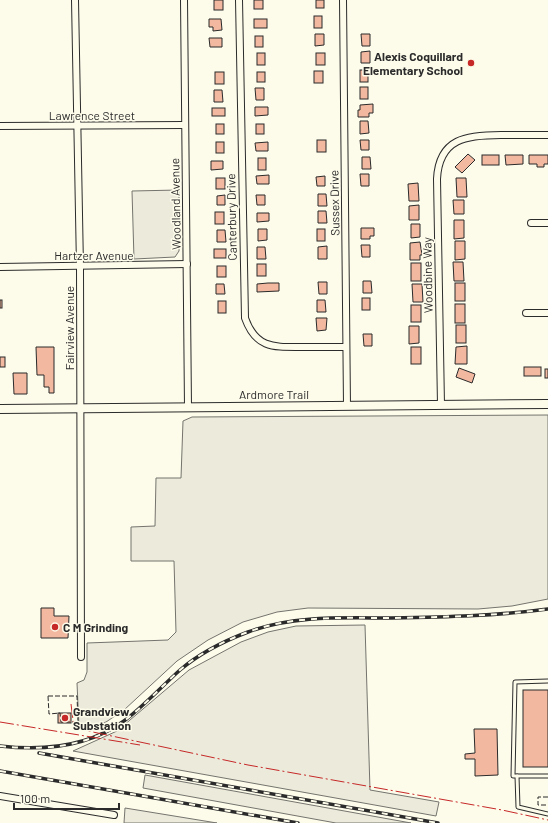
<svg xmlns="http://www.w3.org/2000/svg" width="548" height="823" font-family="Barlow,sans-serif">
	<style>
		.green { fill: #ecebdb; stroke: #74746e }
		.building { fill: #f2b8a0; stroke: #2b2b2b }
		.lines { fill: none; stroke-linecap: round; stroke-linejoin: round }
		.service-casing { stroke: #2b2b2b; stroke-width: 5 }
		.minor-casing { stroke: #2b2b2b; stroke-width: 8 }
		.tertiary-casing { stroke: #2b2b2b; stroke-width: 10 }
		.service { stroke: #fdfbea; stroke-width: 3 }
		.minor { stroke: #fdfbea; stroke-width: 6 }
		.tertiary { stroke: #fdfbea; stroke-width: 8 }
		.rail-casing { stroke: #2b2b2b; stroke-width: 3.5 }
		.rail { stroke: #fdfbea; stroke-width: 2; stroke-dasharray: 6; stroke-linecap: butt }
		.fence { stroke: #2b2b2b; stroke-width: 1; stroke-dasharray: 5 2; stroke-linecap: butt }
		.power { stroke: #c62828; stroke-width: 1; stroke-dasharray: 14 3 2 3; stroke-linecap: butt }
		.poi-dot { fill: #c62828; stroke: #fdfbea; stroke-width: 1.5 }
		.labels { text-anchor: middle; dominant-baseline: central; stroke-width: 3; stroke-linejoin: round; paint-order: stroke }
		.poi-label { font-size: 12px; font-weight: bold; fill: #2b2b2b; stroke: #fdfbea; text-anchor: start }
		.street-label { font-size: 12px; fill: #2b2b2b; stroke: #fdfbea }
	</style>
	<rect width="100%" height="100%" fill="#fdfbea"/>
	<!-- green -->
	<g class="green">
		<path d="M179 190V251L175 257 134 259 132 191Z"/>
		<path d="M548 415V599L512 606 478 609 308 608 277 612 243 622 208 640 177 661 124 710 106 722 87 728 79 727 77 683 84 680 87 672V643L168 640 176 632 174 561H131V527L155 526 156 478H181L183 421 192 417Z"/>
		<path d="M365 625 370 790 439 802 436 816 73 751 117 731 189 670 241 642 268 632 296 626Z"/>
		<path d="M145 775 411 823H336L143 788Z"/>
		<path d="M125 808 217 823H124Z"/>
	</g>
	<!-- building -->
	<g class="building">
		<rect x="214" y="0" width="9" height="10"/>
		<rect x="254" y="0" width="9" height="9"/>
		<rect x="316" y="0" width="8" height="8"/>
		<rect x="314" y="16" width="8" height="12"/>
		<path d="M209 19H221L222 30 213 31V27H209Z"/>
		<rect x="254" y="19" width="13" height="9"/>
		<path d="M315 34H324V45L315 46Z"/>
		<path d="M361 34H370V46H362Z"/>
		<rect x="255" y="36" width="8" height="11"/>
		<path d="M209 38H222V47H210Z"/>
		<path d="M370 51V63H361V52Z"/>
		<rect x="257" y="53" width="8" height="12"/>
		<rect x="316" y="53" width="9" height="12"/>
		<rect x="360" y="70" width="8" height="12"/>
		<rect x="314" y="71" width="9" height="12"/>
		<rect x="215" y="72" width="9" height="12"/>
		<rect x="257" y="72" width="8" height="10"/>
		<rect x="360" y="87" width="8" height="12"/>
		<path d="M255 88H264V100H256Z"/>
		<path d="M214 90H222L223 102H214Z"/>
		<path d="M373 104V113H369V117H358V110H360V105Z"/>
		<path d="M255 107H268V115L255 116Z"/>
		<rect x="212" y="108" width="13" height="8"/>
		<path d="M360 121H368L369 133 360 134Z"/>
		<rect x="216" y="124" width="8" height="10"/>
		<rect x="256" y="124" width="8" height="10"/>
		<rect x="317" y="140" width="9" height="12"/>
		<path d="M360 140H369V150H361Z"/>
		<rect x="216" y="142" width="8" height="11"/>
		<path d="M268 142V151H256L255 143Z"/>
		<path d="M468 154 475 160 462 173 455 167Z"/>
		<rect x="482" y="155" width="17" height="10"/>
		<path d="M505 155H523V164L506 165Z"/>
		<path d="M529 155H548V164H544V167H537V164H529Z"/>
		<path d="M362 157H370L371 169H362Z"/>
		<rect x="258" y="158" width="8" height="12"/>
		<path d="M211 161H223V169L211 170Z"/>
		<path d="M360 174H369V186H361Z"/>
		<path d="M269 175V184H257L256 176Z"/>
		<path d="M325 176V186H317L316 177Z"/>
		<rect x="216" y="178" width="9" height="11"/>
		<path d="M456 178H466L467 197H457Z"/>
		<path d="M418 183 419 201H409L408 184Z"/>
		<path d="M318 194H326L327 206H318Z"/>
		<path d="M225 195V205H217V196Z"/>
		<path d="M256 195H265V205H257Z"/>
		<path d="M453 200H464V214H454Z"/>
		<path d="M419 205V220H409V206Z"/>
		<path d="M318 211H326L327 223H318Z"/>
		<rect x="215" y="212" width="9" height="12"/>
		<path d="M257 213H269V221L257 222Z"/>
		<path d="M454 220H464V238L454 239Z"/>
		<path d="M411 224H420V237L411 238Z"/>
		<path d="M361 228H374V236H370V239H361Z"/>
		<path d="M258 229H267V240L258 241Z"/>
		<rect x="317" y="229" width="8" height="12"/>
		<path d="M217 230H225L226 242H217Z"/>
		<path d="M455 241H465V259L455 260Z"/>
		<path d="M420 242 422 255H420V260H410V243Z"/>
		<path d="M361 245H370V257H362Z"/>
		<path d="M327 246V259H318V247Z"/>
		<path d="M257 247H265L266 259H257Z"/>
		<rect x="214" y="249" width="12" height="9"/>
		<path d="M453 262H463L464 281H454Z"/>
		<rect x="411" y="263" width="10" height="18"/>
		<rect x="257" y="264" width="9" height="12"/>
		<rect x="217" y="266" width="9" height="11"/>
		<path d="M363 281H371L372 293H363Z"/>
		<path d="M318 282H327V294H319Z"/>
		<path d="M268 283H279V291L257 292V284Z"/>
		<rect x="455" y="283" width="10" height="18"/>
		<path d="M216 284H224L225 294H216Z"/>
		<path d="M412 284H422L423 302H413Z"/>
		<rect x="362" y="298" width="8" height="12"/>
		<rect x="0" y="300" width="2" height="8"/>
		<path d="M317 300H325L326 312H317Z"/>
		<rect x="218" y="301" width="8" height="12"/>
		<rect x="455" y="304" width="10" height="19"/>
		<rect x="411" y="305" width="10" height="17"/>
		<path d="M316 318H327L326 330 317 331Z"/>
		<rect x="456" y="325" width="10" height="18"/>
		<path d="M409 326H419V343L409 344Z"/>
		<path d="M363 334H372V346H364Z"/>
		<path d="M467 346V364H455L456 347Z"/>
		<path d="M36 347H54V393H49V387H44V375H37Z"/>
		<rect x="411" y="347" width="10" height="17"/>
		<rect x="0" y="357" width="5" height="10"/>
		<rect x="524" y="367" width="17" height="9"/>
		<path d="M459 368 475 374 472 383 456 377Z"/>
		<rect x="545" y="369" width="3" height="9"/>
		<path d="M13 373H27V394H14Z"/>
		<path d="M41 608H54V616H69L68 638H41Z"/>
		<rect x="523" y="690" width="25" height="77"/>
		<rect x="58" y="713" width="13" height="10"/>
		<path d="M474 729H497L498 775 475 776V759H465V754L475 753Z"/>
	</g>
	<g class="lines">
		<!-- service casing -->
		<g class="service-casing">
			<g id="service">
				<path d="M548 681 515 682 513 776H548"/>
				<path d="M517 776 518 807 548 814"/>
			</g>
		</g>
		<!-- minor casing -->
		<g class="minor-casing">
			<g id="minor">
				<path d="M75 0 80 267 81 657"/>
				<path d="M184 0 188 407"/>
				<path d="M239 0 245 318C256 349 274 347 303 347 317 347 332 347 346 347"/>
				<path d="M343 0 347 406"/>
				<path d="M0 126 185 125"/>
				<path d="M531 223H548"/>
				<path d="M0 267 187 264"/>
				<path d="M526 313H548"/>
				<path d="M441 405 437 179C439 138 467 135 501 135 517 135 532 135 548 135"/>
				<path d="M0 796 114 815"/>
			</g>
		</g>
		<!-- tertiary casing -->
		<g class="tertiary-casing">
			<path id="tertiary" d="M0 409 548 404"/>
		</g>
		<!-- service -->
		<use href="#service" class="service"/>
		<!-- minor -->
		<use href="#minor" class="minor"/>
		<!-- tertiary -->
		<use href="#tertiary" class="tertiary"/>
		<!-- rail casing -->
		<g class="rail-casing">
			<g id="rail">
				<path d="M0 746C43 751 88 747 124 721 144 706 161 687 180 670 200 653 224 641 248 632 294 615 343 618 391 618 444 617 496 616 548 609"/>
				<path d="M39 753 438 823"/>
				<path d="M0 771 298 823"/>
			</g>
		</g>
		<!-- rail -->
		<use href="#rail" class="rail"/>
		<!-- fence -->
		<g class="fence">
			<path d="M48 696H77L78 722H61L60 713 49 714Z"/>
			<path d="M548 797H538V805H548"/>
		</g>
		<!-- power -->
		<g class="power">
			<path d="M71 704 74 728 248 765 502 810 548 820"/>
			<path d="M0 722 140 745"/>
		</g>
	</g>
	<!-- markers -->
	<g class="poi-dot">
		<circle cx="471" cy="63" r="4"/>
		<circle cx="55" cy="627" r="4"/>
		<circle cx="65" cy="718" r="4"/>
	</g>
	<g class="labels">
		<!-- poi labels -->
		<g class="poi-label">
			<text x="463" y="56" text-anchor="end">Alexis Coquillard<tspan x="463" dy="14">Elementary School</tspan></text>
			<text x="63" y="627">C M Grinding</text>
			<text x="73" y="711">Grandview<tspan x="73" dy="14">Substation</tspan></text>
		</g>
		<!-- street labels -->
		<g class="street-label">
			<text x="92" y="115">Lawrence Street</text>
			<text transform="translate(334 203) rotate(-91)">Sussex Drive</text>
			<text transform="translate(175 204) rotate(-91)">Woodland Avenue</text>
			<text transform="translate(231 217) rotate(-91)">Canterbury Drive</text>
			<text x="94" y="255">Hartzer Avenue</text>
			<text transform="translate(427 275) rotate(-91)">Woodbine Way</text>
			<text transform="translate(69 328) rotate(-90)">Fairview Avenue</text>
			<text x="274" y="394">Ardmore Trail</text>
		</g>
	</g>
	<!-- scale -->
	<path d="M14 803v6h105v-6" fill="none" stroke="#2b2b2b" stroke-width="2"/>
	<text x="20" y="803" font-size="12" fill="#2b2b2b" stroke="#fdfbea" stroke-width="3" paint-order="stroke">100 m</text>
</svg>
